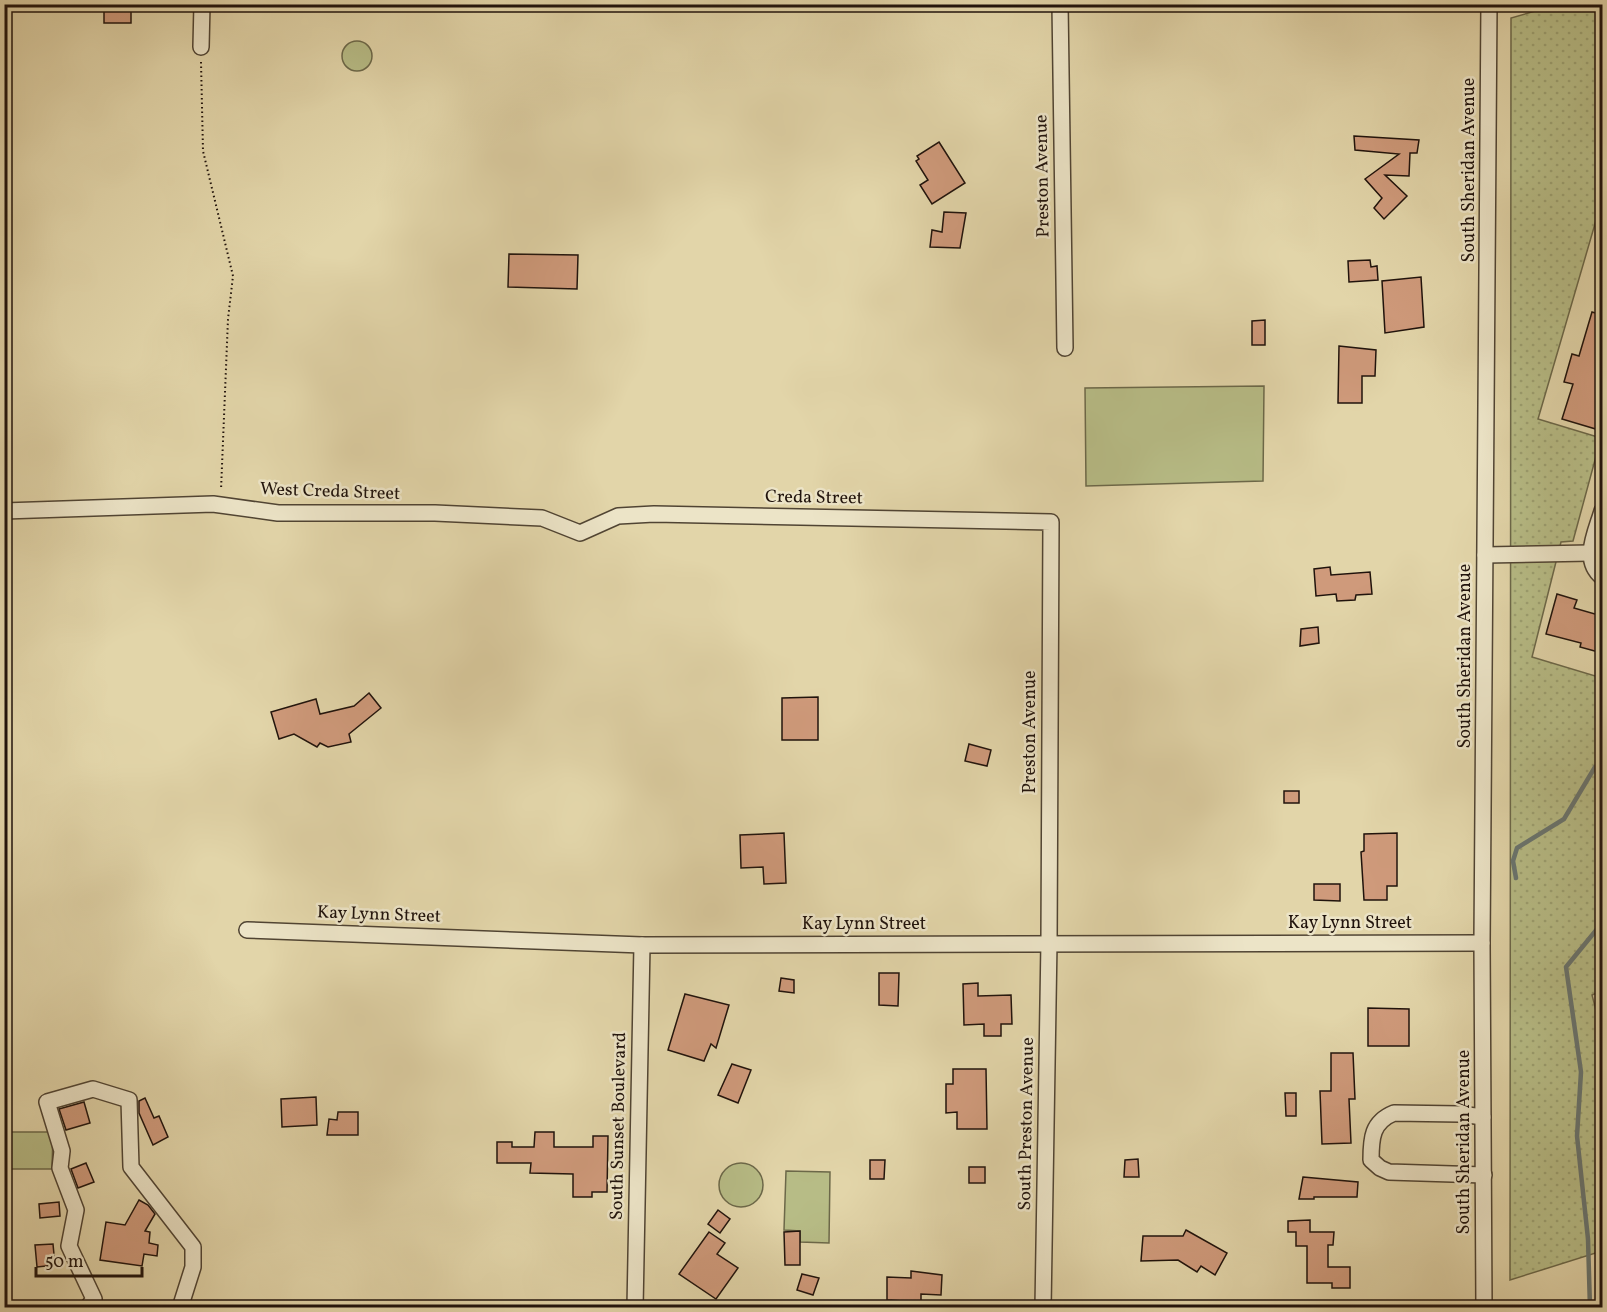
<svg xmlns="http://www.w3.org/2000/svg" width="1607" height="1312" font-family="Vollkorn,serif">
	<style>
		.green { fill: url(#green-dots); stroke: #6c6849; stroke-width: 1.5 }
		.pitch { fill: #b7bc86; stroke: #6c6849; stroke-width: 1.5 }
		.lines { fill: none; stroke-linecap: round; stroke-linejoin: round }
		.stream { stroke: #697570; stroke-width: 4.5 }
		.building { fill: #cf9a7b; stroke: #20130c; stroke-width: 1.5 }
		.minor-casing { stroke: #504433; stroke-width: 18 }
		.path { stroke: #20130c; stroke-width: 2; stroke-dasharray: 1.5 3; stroke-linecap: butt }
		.minor { stroke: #ece4c7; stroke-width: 15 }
		.labels { text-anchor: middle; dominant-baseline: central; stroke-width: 5; stroke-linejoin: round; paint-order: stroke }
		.street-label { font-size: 18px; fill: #20130c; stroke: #ece4c7 }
	</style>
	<defs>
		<pattern id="green-dots" width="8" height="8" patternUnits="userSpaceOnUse" patternTransform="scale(1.5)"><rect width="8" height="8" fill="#b7bc86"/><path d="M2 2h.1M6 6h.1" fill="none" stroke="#9da172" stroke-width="1.8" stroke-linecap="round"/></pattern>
	</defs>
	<rect width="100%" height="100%" fill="#e2d5a9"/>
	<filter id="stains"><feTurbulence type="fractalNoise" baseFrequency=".00333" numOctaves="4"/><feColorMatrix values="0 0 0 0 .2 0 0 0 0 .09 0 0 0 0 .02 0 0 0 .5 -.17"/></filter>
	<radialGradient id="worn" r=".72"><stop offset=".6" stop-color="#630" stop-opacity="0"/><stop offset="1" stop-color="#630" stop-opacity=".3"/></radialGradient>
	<!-- green -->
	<path class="green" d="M1556 5H1602V200L1538 419 1601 438 1573 541 1561 542 1532 657 1602 678V991L1592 995 1602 1033V1251L1510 1280 1511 18Z"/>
	<!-- pitch -->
	<g class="pitch">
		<circle cx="357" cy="56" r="15"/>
		<path d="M1264 386 1263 481 1086 486 1085 388Z"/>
		<path d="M11 1132H53L52 1169H11Z"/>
		<circle cx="741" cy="1185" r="22"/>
		<path d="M786 1171 830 1172 829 1243 800 1242V1231L784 1230Z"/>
	</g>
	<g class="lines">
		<!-- stream -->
		<g class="stream">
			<path d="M1516 878 1513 861 1517 848 1564 819 1595 767 1602 763"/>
			<path d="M1590 1308 1588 1239 1577 1136 1581 1072 1566 967 1602 923"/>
		</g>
	</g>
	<!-- building -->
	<g class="building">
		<rect x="104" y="4" width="27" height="19"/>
		<path d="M1354 136 1419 140 1417 153H1410L1409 176 1385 175 1407 196 1384 219 1374 208 1382 198 1365 179 1399 154 1355 150Z"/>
		<path d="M939 142 965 183 932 204 920 185 928 180 916 161 919 159 917 156Z"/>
		<path d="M944 212 966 213 960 248 930 247 932 230 942 232Z"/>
		<path d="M509 254 578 255 577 289 508 287Z"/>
		<path d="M1370 260 1371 267 1377 266 1378 280 1349 282 1348 261Z"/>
		<path d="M1421 277 1424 327 1385 333 1382 281Z"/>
		<path d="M1592 312 1602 315V420L1599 430 1562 419 1573 384 1564 382 1572 354 1579 356Z"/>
		<path d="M1265 320V345H1252V321Z"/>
		<path d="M1339 346 1376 350 1375 376H1362V403H1338Z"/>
		<path d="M1330 567 1331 575 1370 572 1372 594 1356 595 1355 600 1337 601 1336 594 1316 596 1314 569Z"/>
		<path d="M1557 594 1577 600 1574 608 1602 616V653L1580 647 1581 643 1546 634Z"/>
		<path d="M1318 627 1319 643 1300 646 1301 629Z"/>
		<path d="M369 693 381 708 349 734 351 742 328 747 320 743 317 747 294 734 279 739 271 712 316 699 320 714 354 706Z"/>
		<path d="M818 697V740H782V698Z"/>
		<path d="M969 744 991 750 987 766 965 761Z"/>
		<rect x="1284" y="791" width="15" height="12"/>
		<path d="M784 833 786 883 764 884 763 867 741 868 740 835Z"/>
		<path d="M1397 833V886H1387V900H1364L1361 852 1364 851V834Z"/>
		<path d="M1314 884H1340V901L1314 900Z"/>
		<path d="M879 973H899L898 1006 879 1005Z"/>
		<path d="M781 978 794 980V993L779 991Z"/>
		<path d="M978 983V996L1011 995 1012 1024H1001V1036H984V1024L964 1025 963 984Z"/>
		<path d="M685 994 729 1005 716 1048 711 1044 704 1061 668 1050Z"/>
		<path d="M1368 1008 1409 1009V1046H1368Z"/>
		<path d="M1331 1053H1353L1355 1099H1349L1351 1143 1322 1144 1320 1091H1331Z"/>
		<path d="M732 1064 751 1070 738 1103 718 1095Z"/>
		<path d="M953 1069H986L987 1129H957V1112L946 1113V1084H953Z"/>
		<path d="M1285 1093H1296V1116H1286Z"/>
		<path d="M316 1097 317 1125 282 1127 281 1099Z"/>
		<path d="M145 1098 154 1118 159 1116 168 1137 153 1145 139 1113V1101Z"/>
		<path d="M84 1102 90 1123 66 1130 59 1109Z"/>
		<path d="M338 1112H358V1135H327L329 1119 337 1120Z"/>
		<path d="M535 1132H554V1147H593V1136H608L607 1192H592V1197H573V1174L530 1173 531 1163H497V1142H512V1147H534Z"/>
		<path d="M1138 1159 1139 1177H1124L1125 1160Z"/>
		<path d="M870 1160H885L884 1179H870Z"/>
		<path d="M86 1163 94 1182 78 1188 71 1169Z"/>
		<rect x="969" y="1167" width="16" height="16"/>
		<path d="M1303 1177 1358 1182 1357 1197H1314V1199H1299Z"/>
		<path d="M139 1200 148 1205 155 1214 145 1231 150 1232 149 1243 158 1245 157 1256 144 1254 142 1266 100 1260 106 1222 125 1225Z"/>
		<path d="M59 1202 60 1216 40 1218 39 1204Z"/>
		<path d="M718 1210 730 1219 720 1233 708 1224Z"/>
		<path d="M1310 1220V1232H1334L1333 1245H1328V1267H1350V1288H1332V1283H1307V1246H1296V1232H1288V1221Z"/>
		<path d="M1186 1230 1227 1253 1215 1275 1201 1266 1197 1272 1178 1260 1141 1261 1143 1236H1183Z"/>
		<path d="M800 1231V1265H785L784 1232Z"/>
		<path d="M709 1232 725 1243 717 1254 738 1268 716 1299 679 1274Z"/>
		<path d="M53 1244 55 1265 37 1267 35 1245Z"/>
		<path d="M911 1271 942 1275 941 1295 921 1294V1302L887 1300V1277L911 1278Z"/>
		<path d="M802 1274 819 1278 813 1295 797 1290Z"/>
	</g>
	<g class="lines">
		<!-- minor casing -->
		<g class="minor-casing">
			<g id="minor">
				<path d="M1060 4 1065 348"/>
				<path d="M201 47 202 4"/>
				<path d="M4 511 213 504 278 513H435L542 518 580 533 618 516 654 514 1051 522 1049 942 1043 1308"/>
				<path d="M1602 511C1596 532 1581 560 1602 577"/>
				<path d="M1485 555 1590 553"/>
				<path d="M247 930 642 945 1482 943"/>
				<path d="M1483 1117 1460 1114 1394 1113C1372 1122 1371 1138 1371 1160L1380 1168 1389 1172 1484 1175"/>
				<path d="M87 1308 94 1299 69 1246 76 1210 60 1168 62 1151 47 1102 93 1089 129 1100 131 1167 193 1247V1267L180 1308"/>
				<path d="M635 1308 642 945"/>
				<path d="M1484 1308 1482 943 1489 4"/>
			</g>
		</g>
		<!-- path -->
		<path class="path" d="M201 62 203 151 233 276 228 319 221 490"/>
		<!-- minor -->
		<use href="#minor" class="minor"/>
	</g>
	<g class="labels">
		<!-- street labels -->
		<g class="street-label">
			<text transform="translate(1469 170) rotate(-90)">South Sheridan Avenue</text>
			<text transform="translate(1043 176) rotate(-91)">Preston Avenue</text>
			<text transform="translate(330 492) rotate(2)">West Creda Street</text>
			<text transform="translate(814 498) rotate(1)">Creda Street</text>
			<text transform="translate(1465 656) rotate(-90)">South Sheridan Avenue</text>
			<text transform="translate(1030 732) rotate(-90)">Preston Avenue</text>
			<text transform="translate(379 915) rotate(2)">Kay Lynn Street</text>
			<text x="1350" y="923">Kay Lynn Street</text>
			<text x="864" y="924">Kay Lynn Street</text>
			<text transform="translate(1027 1124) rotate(-89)">South Preston Avenue</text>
			<text transform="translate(619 1126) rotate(-89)">South Sunset Boulevard</text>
			<text transform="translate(1464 1142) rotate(-90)">South Sheridan Avenue</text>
		</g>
	</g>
	<!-- margin -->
	<rect width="1607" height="1312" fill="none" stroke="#e2d5a9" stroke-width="24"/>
	<rect x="6" y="6" width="1595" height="1300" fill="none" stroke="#20130c" stroke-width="3"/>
	<rect x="12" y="12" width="1583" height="1288" fill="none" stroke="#20130c" stroke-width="1.5"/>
	<!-- scale -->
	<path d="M36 1267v9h106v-9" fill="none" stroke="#20130c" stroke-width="3"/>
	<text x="45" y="1267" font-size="18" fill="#20130c" stroke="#ece4c7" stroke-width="4.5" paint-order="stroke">50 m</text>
	<rect width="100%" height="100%" filter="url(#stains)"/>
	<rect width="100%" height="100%" fill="url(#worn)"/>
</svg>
